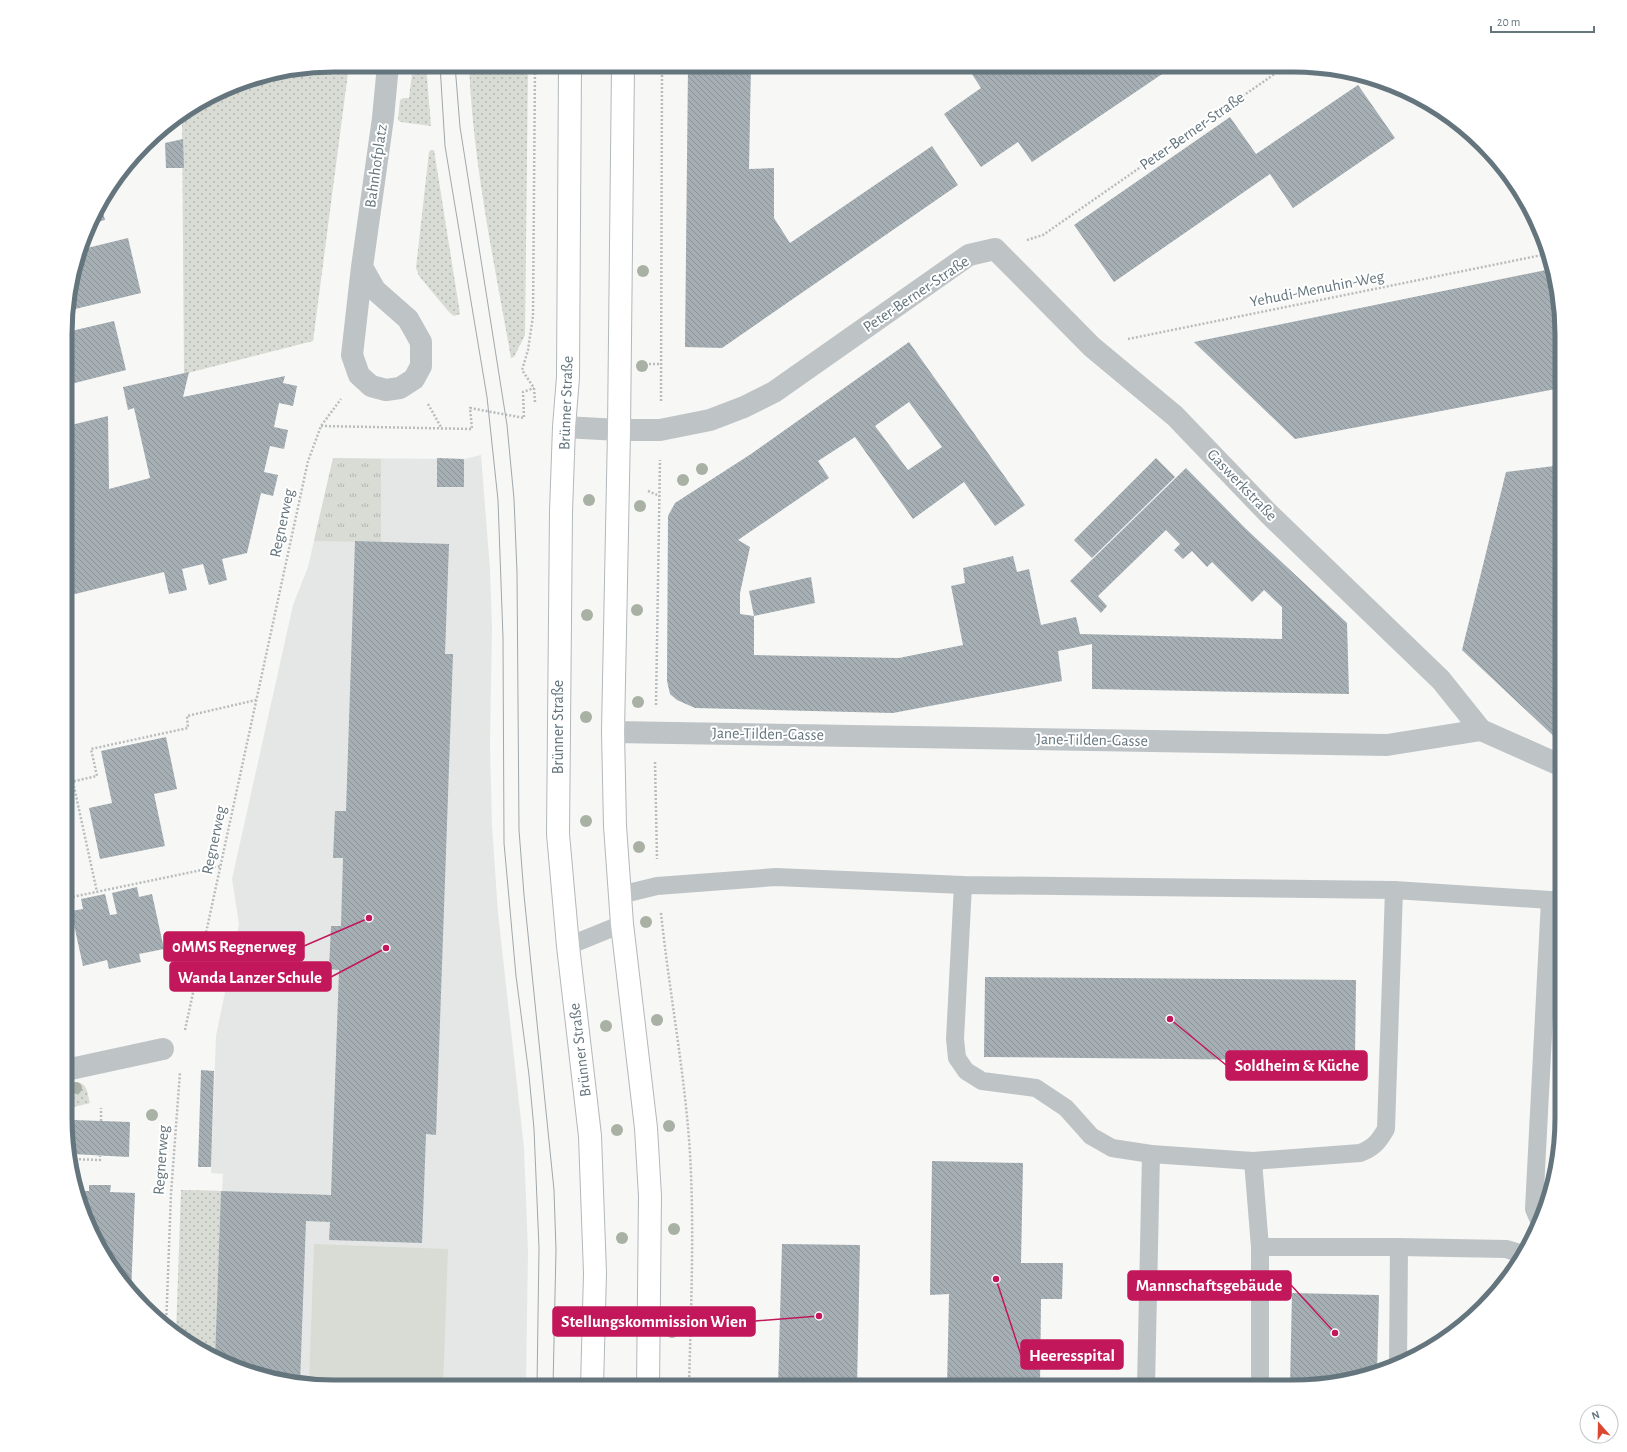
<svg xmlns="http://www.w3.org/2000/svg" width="1627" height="1452" font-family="'Alegreya Sans',sans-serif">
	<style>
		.built { fill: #e5e7e6 }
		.grass { fill: url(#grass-dots) }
		.park { fill: url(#park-tufts) }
		.garden { fill: #d8dcd4 }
		.building { fill: url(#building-back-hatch); fill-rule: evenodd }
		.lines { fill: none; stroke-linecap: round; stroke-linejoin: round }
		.primary-casing { stroke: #b2b8bb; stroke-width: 24 }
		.path { stroke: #b9bcbe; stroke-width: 2.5; stroke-dasharray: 2 2; stroke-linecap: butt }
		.lane { stroke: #bec3c6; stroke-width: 18 }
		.street { stroke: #bec3c6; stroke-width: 22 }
		.primary { stroke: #fff; stroke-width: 22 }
		.tram { stroke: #a0a8ac; stroke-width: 1 }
		.tree { fill: #a8b1a4 }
		.labels { text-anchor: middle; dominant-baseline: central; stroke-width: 4; stroke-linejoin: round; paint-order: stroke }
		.street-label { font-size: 16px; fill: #64757e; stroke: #fff }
		.rim { fill: none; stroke: #64757e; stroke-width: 5 }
		.leader { fill: none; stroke: #c2185b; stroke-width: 1.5 }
		.callout-dot { fill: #c2185b; stroke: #fff; stroke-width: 1.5 }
		.callout { fill: #c2185b; stroke: #c2185b; stroke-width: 1.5 }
		.callout-label { font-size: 17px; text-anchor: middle; font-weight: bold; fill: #fff }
	</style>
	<defs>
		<pattern id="grass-dots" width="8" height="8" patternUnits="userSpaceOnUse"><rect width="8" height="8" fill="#d8dcd4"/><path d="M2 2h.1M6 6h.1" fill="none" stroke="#b3b7b1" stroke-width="1.8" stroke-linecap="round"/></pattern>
		<pattern id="park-tufts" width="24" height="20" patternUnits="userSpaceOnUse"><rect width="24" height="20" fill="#d8dcd4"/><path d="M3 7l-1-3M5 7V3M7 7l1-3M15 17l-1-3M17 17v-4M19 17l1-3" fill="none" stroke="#b3b7b1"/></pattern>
		<pattern id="building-back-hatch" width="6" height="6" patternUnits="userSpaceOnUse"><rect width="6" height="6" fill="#a6afb4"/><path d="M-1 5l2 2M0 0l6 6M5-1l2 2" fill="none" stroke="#8b9398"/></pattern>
	</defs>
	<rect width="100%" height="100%" fill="#f7f7f5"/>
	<!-- built -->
	<path class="built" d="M481 455 490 569 492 628 490 745 492 826 498 913 524 1148 528 1251 526 1387H333L264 1378 215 1359 186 1341 192 1190 222 1191 223 1174 211 1173 216 1036 239 924 232 879 293 605 308 567 333 458 464 459Z"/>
	<!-- grass -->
	<g class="grass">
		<path d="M334 65H349L313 341 184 374 182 113 200 101 247 79Z"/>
		<path d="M413 65H426L431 126 401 122 398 120 400 100 404 98H409Z"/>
		<path d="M469 65H528L525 335 514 357 511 358C494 261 473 164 469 65Z"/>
		<path d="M431 150H434L460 314 454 316 449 312 419 276 416 268 429 152Z"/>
		<path d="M74 1082C88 1082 87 1092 90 1103L66 1109C66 1098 64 1088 74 1082Z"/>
		<path d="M181 1190 221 1191 215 1359 176 1335Z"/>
	</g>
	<!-- park -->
	<path class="park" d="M333 458 381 459V542L314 541Z"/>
	<!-- garden -->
	<path class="garden" d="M314 1244 448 1249 443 1387H333L309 1384Z"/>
	<!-- building -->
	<g class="building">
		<path d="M688 65H751L749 169 774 168V218L790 243 932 146 958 185 722 348 685 347Z"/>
		<path d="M966 65 1174 66 1032 162 1018 142 981 167 944 114 981 88Z"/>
		<path d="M1358 85 1395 138 1293 208 1270 174 1114 282 1074 225 1230 117 1256 154Z"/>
		<path d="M183 139 184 168H166L165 143Z"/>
		<path d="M100 201 105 220 90 224Z"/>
		<path d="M128 238 141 293 67 311V298L79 250Z"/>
		<path d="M1551 269 1561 316V388L1295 439 1194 342Z"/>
		<path d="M114 321 126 370 67 385V332Z"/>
		<path d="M909 342 1025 505 995 526 964 482 913 519 855 437 818 461 829 478 738 540 750 547 740 593V614L754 616V655L899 658 963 645 951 586 965 583 963 568 1013 556 1017 572 1029 569 1041 625 1076 617 1080 634 1282 639V607L1264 590 1252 602 1212 562 1207 567 1192 551 1183 559 1174 550 1180 544 1166 530 1098 596 1107 606 1101 613 1070 581 1186 468 1246 529 1347 623 1349 694 1092 689V644L1058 651 1062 681 893 713 695 708 677 700 670 694 667 681 668 516 675 503 751 454ZM909 402 942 447 908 470 875 426Z"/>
		<path d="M189 372 183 397 285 376 283 383 297 386 293 406 279 403 274 427 288 430 284 449 270 446 264 472 278 475 273 496 261 493 247 553 222 559 227 580 209 585 203 564 182 569 187 590 169 594 164 572 67 596V426L108 416 109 489 150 478 134 408 128 410 123 387Z"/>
		<path d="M437 458 464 459V487H437Z"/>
		<path d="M1156 458 1175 477 1092 558 1074 540Z"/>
		<path d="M1562 465V744L1462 650 1506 472Z"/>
		<path d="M355 541 449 544 445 654H453L436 1135 426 1134 422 1243 329 1240 330 1222 306 1221 300 1383 264 1378 215 1359 221 1191 331 1195 339 970 329 969 331 926H341L343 858H333L335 811H346Z"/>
		<path d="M811 577 815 603 754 616 749 591Z"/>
		<path d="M166 737 177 789 154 794 165 846 100 859 89 808 112 803 101 751Z"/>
		<path d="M66 836 70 852 66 853Z"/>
		<path d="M137 887 139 897 152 894 164 949 139 954 141 962 109 969 107 960 83 966 71 911 83 909 81 899 105 894 110 915 117 914 112 893Z"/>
		<path d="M985 977 1356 980 1355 1061 984 1057Z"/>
		<path d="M201 1070 214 1071 211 1167H198Z"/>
		<path d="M73 1120 130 1122 129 1157 72 1154Z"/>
		<path d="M932 1161 1023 1163 1021 1263H1063L1062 1299H1041L1040 1387H947L949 1294 930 1295Z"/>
		<path d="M89 1185H111L110 1192 135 1193 131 1294 86 1221 78 1191H89Z"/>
		<path d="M782 1244 860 1245 857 1387H778Z"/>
		<path d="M1292 1293 1379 1295 1377 1371 1311 1386H1290Z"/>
	</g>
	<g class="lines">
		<!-- primary casing -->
		<g class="primary-casing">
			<g id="primary">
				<path d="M570 65 568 377 564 427 561 512 558 834 568 946 590 1136 595 1273 592 1387"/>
				<path d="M623 65 619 430 613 732 615 826 622 924 646 1128 650 1196 648 1387"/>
			</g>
		</g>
		<!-- path -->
		<g class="path">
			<path d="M1027 240 1043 235 1286 66"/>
			<path d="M1128 339 1547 254"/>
			<path d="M649 364H661"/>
			<path d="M661 401 662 65"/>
			<path d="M535 402 534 388 522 370 528 350 533 316 535 65"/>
			<path d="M428 404 442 429"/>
			<path d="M321 426 472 429 470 408 524 418 523 392 534 388"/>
			<path d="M648 491 660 496"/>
			<path d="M656 705 660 460"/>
			<path d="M655 762 657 859"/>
			<path d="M73 782 97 892"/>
			<path d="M66 783 97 776 91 749 188 728 187 716 256 700"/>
			<path d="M66 907 72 906V897L221 866"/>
			<path d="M661 913C669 989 683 1063 689 1139 695 1221 691 1304 689 1387"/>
			<path d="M185 1030 308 461 321 426 341 399"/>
			<path d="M101 1121V1108"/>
			<path d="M67 1140 68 1115"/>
			<path d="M71 1159 100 1160V1156"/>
			<path d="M166 1327 171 1194 180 1072"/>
		</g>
		<!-- lane -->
		<g class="lane">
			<path d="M963 885 955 1039 957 1058 966 1071 982 1081 1036 1088 1066 1108 1091 1136 1112 1148 1151 1154"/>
			<path d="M620 895 657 886 776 877 963 885 1394 890 1550 900"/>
			<path d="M568 946 622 924"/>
			<path d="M1253 1161 1360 1153C1374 1148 1379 1141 1386 1129L1394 890"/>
			<path d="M1540 1223 1534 1209 1550 900H1561"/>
			<path d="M1398 1365 1399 1247"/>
			<path d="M1260 1386V1247"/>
			<path d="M1146 1387 1151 1154 1253 1161 1260 1247H1399L1506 1249 1523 1254"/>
		</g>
		<!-- street -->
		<g class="street">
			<path d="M362 267 375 290 408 319 421 342V366L414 379 400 388 386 390 371 386 359 375 352 355 362 267 383 118 388 65"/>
			<path d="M564 427 619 430H660L710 420 744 407 774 392 969 255 995 249 1092 347 1175 416 1268 513 1441 680 1481 730"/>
			<path d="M613 732 1387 745 1481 730 1562 766"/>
			<path d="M66 1070 163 1049"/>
		</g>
		<!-- primary -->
		<use href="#primary" class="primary"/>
		<!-- tram -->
		<g class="tram">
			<path d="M440 65 445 146 487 397 498 500 503 638 504 843 516 976 529 1075 534 1129 539 1248 537 1387"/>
			<path d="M455 65 460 127 507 425 514 499 517 572 519 830 524 895 554 1190 556 1250 553 1387"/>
		</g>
	</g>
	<!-- trees -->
	<g class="tree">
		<circle cx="643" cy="271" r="6"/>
		<circle cx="642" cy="366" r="6"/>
		<circle cx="702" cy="469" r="6"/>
		<circle cx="683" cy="480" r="6"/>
		<circle cx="589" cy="500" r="6"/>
		<circle cx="640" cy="506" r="6"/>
		<circle cx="637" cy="610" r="6"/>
		<circle cx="587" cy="615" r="6"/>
		<circle cx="638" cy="702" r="6"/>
		<circle cx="586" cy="717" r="6"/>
		<circle cx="586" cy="821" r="6"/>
		<circle cx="639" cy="847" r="6"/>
		<circle cx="646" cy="922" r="6"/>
		<circle cx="657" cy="1020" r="6"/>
		<circle cx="606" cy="1026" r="6"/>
		<circle cx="76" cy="1088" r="6"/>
		<circle cx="152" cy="1115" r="6"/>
		<circle cx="669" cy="1126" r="6"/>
		<circle cx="617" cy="1130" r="6"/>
		<circle cx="674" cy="1229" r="6"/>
		<circle cx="622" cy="1238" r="6"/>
		<circle cx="620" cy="1330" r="6"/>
		<circle cx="672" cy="1332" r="6"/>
	</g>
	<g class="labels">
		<!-- street labels -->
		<g class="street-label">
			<text transform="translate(1192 131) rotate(-35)">Peter-Berner-Straße</text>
			<text transform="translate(376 166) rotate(-82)">Bahnhofplatz</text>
			<text transform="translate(1317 289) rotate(-11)">Yehudi-Menuhin-Weg</text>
			<text transform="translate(916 294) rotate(-34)">Peter-Berner-Straße</text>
			<text transform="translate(566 403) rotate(-88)">Brünner Straße</text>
			<text transform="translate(1242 485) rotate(46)">Gaswerkstraße</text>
			<text transform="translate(282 523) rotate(-78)">Regnerweg</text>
			<text transform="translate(558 727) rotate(-90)">Brünner Straße</text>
			<text transform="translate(768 734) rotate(1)">Jane-Tilden-Gasse</text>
			<text transform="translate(1092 740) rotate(1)">Jane-Tilden-Gasse</text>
			<text transform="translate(214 840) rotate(-78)">Regnerweg</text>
			<text transform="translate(580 1050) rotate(-97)">Brünner Straße</text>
			<text transform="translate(161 1160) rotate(-86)">Regnerweg</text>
		</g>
	</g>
	<!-- crop -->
	<path d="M0 0H1627V1452H0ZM334 72H1293A262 262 0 0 1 1555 334V1118A262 262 0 0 1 1293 1380H334A262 262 0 0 1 72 1118V334A262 262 0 0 1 334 72Z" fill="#fff" fill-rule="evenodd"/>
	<path class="rim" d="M334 72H1293A262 262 0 0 1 1555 334V1118A262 262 0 0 1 1293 1380H334A262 262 0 0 1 72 1118V334A262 262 0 0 1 334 72Z"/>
	<!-- callouts -->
	<path class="leader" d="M369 918L304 946M386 948L331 977M1170 1019L1226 1065M1335 1333L1291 1285M819 1316L755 1321M996 1279L1021 1355"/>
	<g class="callout-dot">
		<circle cx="369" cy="918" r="4"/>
		<circle cx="386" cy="948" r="4"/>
		<circle cx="1170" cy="1019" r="4"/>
		<circle cx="1335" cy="1333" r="4"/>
		<circle cx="819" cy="1316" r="4"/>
		<circle cx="996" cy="1279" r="4"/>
	</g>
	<g class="callout">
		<rect x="164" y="932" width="140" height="29" rx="4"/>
		<rect x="170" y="962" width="161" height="29" rx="4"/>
		<rect x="1226" y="1051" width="141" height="29" rx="4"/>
		<rect x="1128" y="1271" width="163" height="29" rx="4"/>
		<rect x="553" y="1307" width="202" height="29" rx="4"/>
		<rect x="1021" y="1340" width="102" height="29" rx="4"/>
	</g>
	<g class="callout-label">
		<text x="234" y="952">0MMS Regnerweg</text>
		<text x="250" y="983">Wanda Lanzer Schule</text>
		<text x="1297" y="1071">Soldheim &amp; Küche</text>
		<text x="1209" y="1291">Mannschaftsgebäude</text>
		<text x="654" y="1327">Stellungskommission Wien</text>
		<text x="1072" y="1361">Heeresspital</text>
	</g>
	<!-- north arrow -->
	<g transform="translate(1599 1424) rotate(340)"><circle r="19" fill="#ffffff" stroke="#c1c8cb"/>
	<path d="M0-3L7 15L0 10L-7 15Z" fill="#db4831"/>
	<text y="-6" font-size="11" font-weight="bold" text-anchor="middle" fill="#64757e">N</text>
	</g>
	<!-- scale -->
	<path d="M1491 26v6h103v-6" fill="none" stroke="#64757e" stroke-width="2"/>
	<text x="1497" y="26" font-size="12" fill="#64757e" stroke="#ffffff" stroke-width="3" paint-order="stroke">20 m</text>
</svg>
